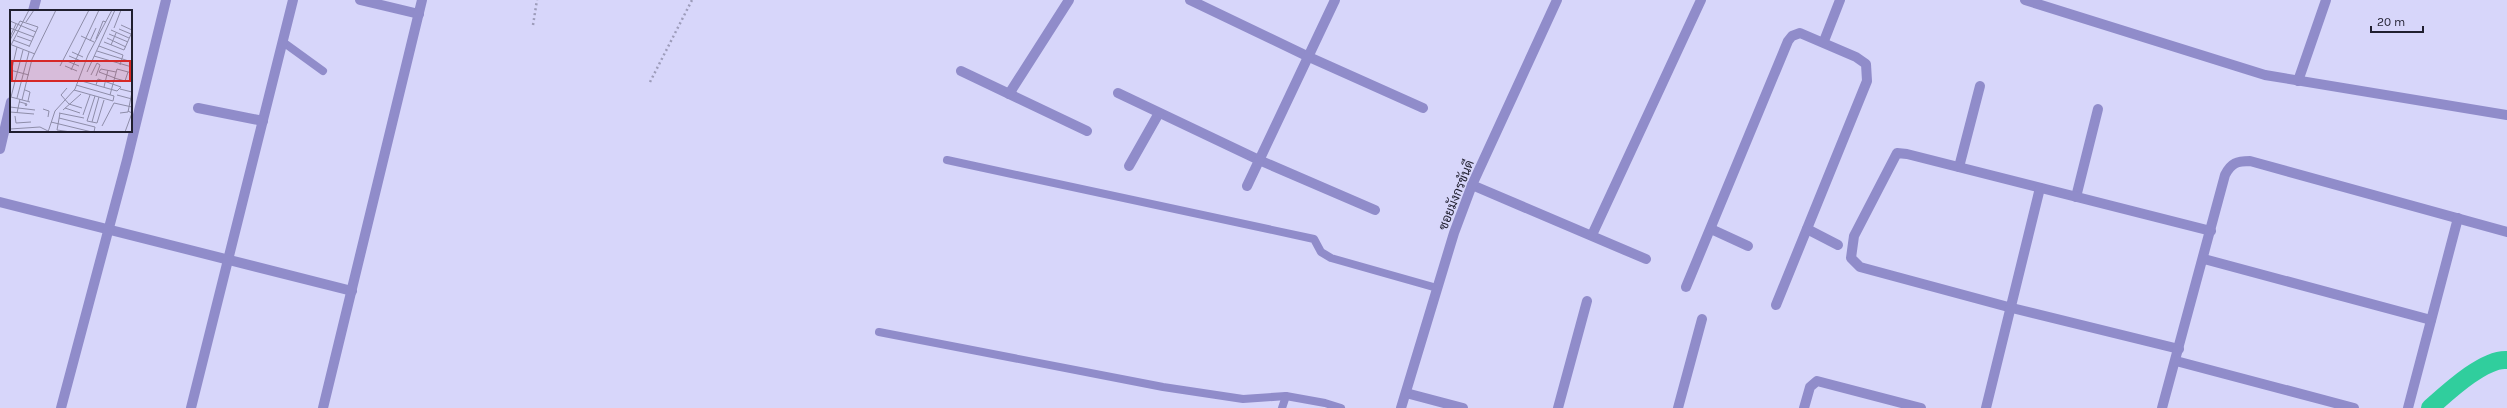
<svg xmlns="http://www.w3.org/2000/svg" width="2507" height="408" font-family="Karla,Sarabun,sans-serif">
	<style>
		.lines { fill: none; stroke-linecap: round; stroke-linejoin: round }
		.canal { stroke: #30ce9d; stroke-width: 18 }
		.path { stroke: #9d9cba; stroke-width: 2.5; stroke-dasharray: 2 3; stroke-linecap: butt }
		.service { stroke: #908cca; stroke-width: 8 }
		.minor { stroke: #908cca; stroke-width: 10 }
		.tertiary { stroke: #908cca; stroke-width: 10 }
		.labels { text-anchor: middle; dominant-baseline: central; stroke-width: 3; stroke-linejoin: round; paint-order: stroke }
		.street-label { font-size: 13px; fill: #201f2f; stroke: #d7d6fa }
		.inset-road { fill: none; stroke: #8e8da9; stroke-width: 1 }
		.view { fill: #d62828; fill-opacity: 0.15; stroke: #d62828; stroke-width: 2 }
		.inset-edge { fill: none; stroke: #201f2f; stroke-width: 2 }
	</style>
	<rect width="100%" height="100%" fill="#d7d6fa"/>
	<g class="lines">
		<!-- canal -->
		<path class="canal" d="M2430 408C2447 393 2484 358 2507 360"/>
		<!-- path -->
		<g class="path">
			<path d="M533 25 537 0"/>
			<path d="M650 82 692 0"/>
		</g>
		<!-- service -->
		<g class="service">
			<path d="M283 42 323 71"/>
			<path d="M947 160 1314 239 1321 252 1331 258 1437 288"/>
			<path d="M879 332 1163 387 1243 399 1286 396 1325 403 1341 408"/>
			<path d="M1282 408 1286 396"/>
		</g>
		<!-- minor -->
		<g class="minor">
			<path d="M360 0 419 14"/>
			<path d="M1190 0 1309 57 1423 108"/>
			<path d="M2025 0 2265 75 2507 115"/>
			<path d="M33 11 36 0"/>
			<path d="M1824 41 1840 0"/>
			<path d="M961 71 1087 131"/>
			<path d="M2298 81 2326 0"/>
			<path d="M1118 93 1259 160 1375 210"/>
			<path d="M1009 94 1069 0"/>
			<path d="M198 108 263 121"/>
			<path d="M0 149 11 102"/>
			<path d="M1129 166 1159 113"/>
			<path d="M1959 167 1980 86"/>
			<path d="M1472 185 1646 259"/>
			<path d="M1247 186 1335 0"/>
			<path d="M2076 197 2098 109"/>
			<path d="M0 202 352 291"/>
			<path d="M1711 229 1748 246"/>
			<path d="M1807 229 1838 245"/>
			<path d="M1592 235 1701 0"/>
			<path d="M2204 259 2431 320"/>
			<path d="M1686 287 1788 41 1792 36 1800 33 1856 57 1866 64 1867 81 1776 305"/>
			<path d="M2179 349 2012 308 1860 267 1851 258 1854 236 1897 153 1907 154 2211 231"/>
			<path d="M2176 361 2354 408"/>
			<path d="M1406 393 1463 408"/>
			<path d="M61 408 127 160 166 0"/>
			<path d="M191 408 293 0"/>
			<path d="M323 408 422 0"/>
			<path d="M1558 408 1587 301"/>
			<path d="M1678 408 1702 319"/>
			<path d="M1804 408 1810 387 1817 381 1921 408"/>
			<path d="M1986 408 2040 188"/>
			<path d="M2162 408 2225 175C2231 163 2237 161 2250 161L2507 232"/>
			<path d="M2408 408 2458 218"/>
		</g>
		<!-- tertiary -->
		<path class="tertiary" d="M1401 408 1454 233 1472 185 1557 0"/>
	</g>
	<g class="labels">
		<!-- street labels -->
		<g class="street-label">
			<text transform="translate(1456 195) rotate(-68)">ซอยมังกรขันดี</text>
		</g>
	</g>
	<!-- overview -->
	<g transform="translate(10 10)">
		<rect width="122" height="122" fill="#d7d6fa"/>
		<path class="inset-road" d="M0 11 26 22M16 12 24 0M111 15 122 20M0 18 24 27M104 18 111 0M109 19 121 24M101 20 119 28M99 24 118 32M7 26 21 31M71 26 84 32M0 27 6 14M97 28 116 37M86 29 93 11 96 12M0 30 10 11 28 17 19 37M3 30 19 36M80 31 86 18M94 32 114 40 122 22M2 35 25 44M101 35 106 23M89 36 113 45 110 55M0 37 19 0M87 41 122 52M62 42 73 47M59 46 71 51M84 46 122 57M57 51 69 56M50 56 79 0M55 56 67 61M0 60 19 65M61 60 89 0M77 62 105 0M81 65 87 53 90 55 86 66M0 67 7 37M104 68 115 71 118 62M105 68 89 62 91 59 106 62M68 70 107 81 111 77 88 69 86 75M94 77 98 60M57 78 51 85 59 94 72 98M110 79 122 82M15 80 20 82 18 91M64 80 103 91 104 86 66 75M100 85 107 59 122 63M107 85 122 89M85 86 77 111 87 113 94 90M1 87 13 40M1 87 20 92M7 88 19 42M12 90 22 49 46 0M9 93 10 92 17 94 16 96 15 94M0 97 25 100M55 98 70 103M33 99 39 101 38 107M53 100 71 84M0 102 24 104M7 103 10 89M49 103 74 108M50 103 47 120 61 122M110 103 118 102 122 82M73 105 80 85M5 106 6 113 21 112M49 108 85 117 84 122M41 112 82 122M82 112 89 87M92 116 104 93 122 97M0 119 30 117 40 122M38 122 45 101 65 79 78 45 102 0M115 122 122 103 118 101"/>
		<path class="view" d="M2 51H120V71H2Z"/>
		<rect width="122" height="122" class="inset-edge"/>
	</g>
	<!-- scale -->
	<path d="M2371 26v6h52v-6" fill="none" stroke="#201f2f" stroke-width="2"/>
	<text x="2377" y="26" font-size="12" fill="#201f2f" stroke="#d7d6fa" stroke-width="3" paint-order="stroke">20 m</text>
</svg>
